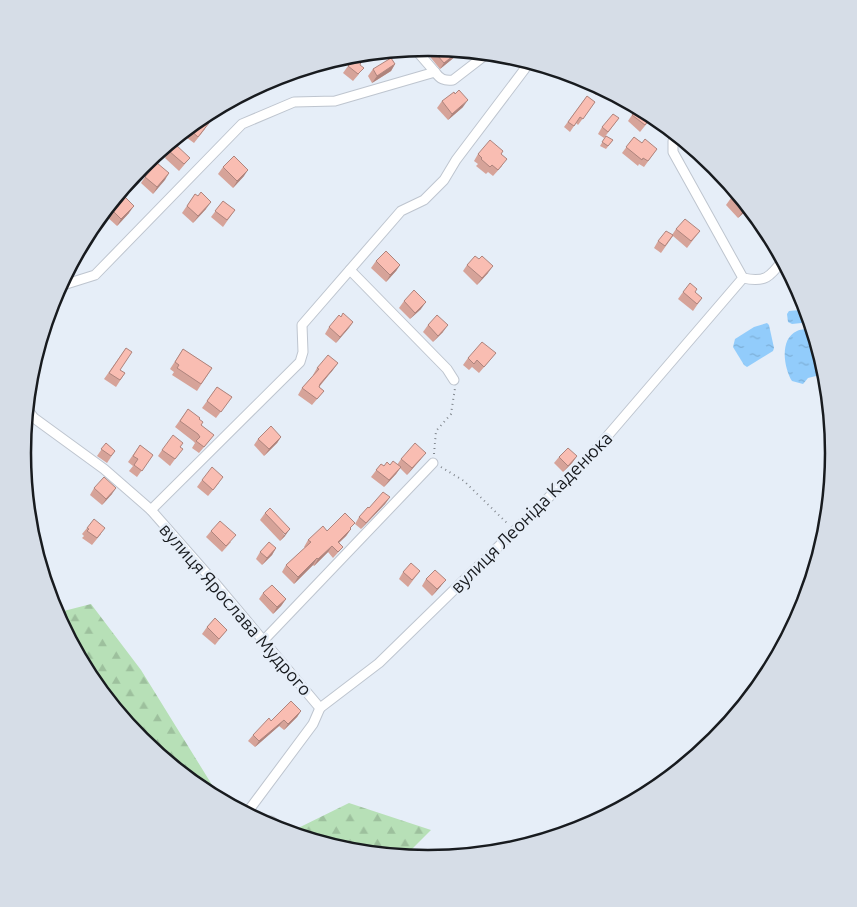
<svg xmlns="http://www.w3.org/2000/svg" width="857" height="907" font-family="Ubuntu,sans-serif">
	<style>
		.forest { fill: url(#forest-firs) }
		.water { fill: url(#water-ripples) }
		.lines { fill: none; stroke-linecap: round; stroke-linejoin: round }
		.minor-casing { stroke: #bec5cf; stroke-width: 11 }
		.path { stroke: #80868d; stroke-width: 2; stroke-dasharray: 1 4; stroke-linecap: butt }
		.minor { stroke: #fff; stroke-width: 9 }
		.wall { fill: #d6a399 }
		.shaded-wall { fill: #ae847d }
		.building { fill: #f9bdb2; stroke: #ae847d }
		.labels { text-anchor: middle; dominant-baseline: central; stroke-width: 5; stroke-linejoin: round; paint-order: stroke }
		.street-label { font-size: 18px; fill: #181b1f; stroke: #e6eef8 }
		.rim { fill: none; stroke: #181b1f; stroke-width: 2.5 }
	</style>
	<defs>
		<pattern id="forest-firs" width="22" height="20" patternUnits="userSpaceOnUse" patternTransform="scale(1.25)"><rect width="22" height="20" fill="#b7e0b7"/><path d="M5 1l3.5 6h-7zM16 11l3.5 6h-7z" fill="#9dc09d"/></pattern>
		<pattern id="water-ripples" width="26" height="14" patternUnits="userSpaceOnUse" patternTransform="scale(1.25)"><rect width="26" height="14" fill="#92ccfb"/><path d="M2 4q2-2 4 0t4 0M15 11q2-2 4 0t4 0" fill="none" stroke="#7dafd7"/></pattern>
	</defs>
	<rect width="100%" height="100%" fill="#e6eef8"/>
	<!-- forest -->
	<g class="forest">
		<path d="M91 604 141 670 222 801C170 774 126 727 92 680 78 661 67 634 56 613Z"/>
		<path d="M349 803 431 830 404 857 349 852 288 833Z"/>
	</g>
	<!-- water -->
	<g class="water">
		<path d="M800 310 807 311 811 322 792 324 788 322 787 314 789 311Z"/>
		<path d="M767 323 769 325 774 348 773 351 747 367 744 365 733 347 735 339 754 327Z"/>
		<path d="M813 328 825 367H823L816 376 808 378 803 384 792 381C784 368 779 339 797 331 801 329 808 329 813 328Z"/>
	</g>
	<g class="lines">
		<!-- minor casing -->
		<g class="minor-casing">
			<g id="minor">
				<path d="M415 49 435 72"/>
				<path d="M350 270 447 369 454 380"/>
				<path d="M743 278C765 283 770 277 783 260"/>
				<path d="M60 286 95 275 242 124 294 102 335 101 435 72C440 79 444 81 453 80L488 53"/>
				<path d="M48 317 56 294"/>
				<path d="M27 409 34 418 104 469 151 510 215 583 320 708"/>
				<path d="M151 510 300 362 303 352 302 325 401 211 424 200 444 180 456 160 524 70 529 62"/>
				<path d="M802 613 806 589 812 581"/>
				<path d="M263 641 433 463"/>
				<path d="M246 814 313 724 320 708 379 663 586 461 743 278 673 152V141L679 136"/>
				<path d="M260 821H271L288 833"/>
			</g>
		</g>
		<!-- path -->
		<g class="path">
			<path d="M434 454 436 431 451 414 455 388"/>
			<path d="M441 467 464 481 509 525"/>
		</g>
		<!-- minor -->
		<use href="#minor" class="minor"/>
	</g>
	<!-- wall -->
	<g class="wall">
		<path d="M431 48 462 51 440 69 427 53Z"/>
		<path d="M395 64 391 71 372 83 368 76 373 69Z"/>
		<path d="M360 65 359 74 353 81 343 73 348 66Z"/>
		<path d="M566 73 584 79 602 88 596 95 572 75 571 77Z"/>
		<path d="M455 94 463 107 448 120 437 108 442 101Z"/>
		<path d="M587 96 595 102 578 125 576 123 570 132 564 127Z"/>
		<path d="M632 115 653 116 640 132 628 121Z"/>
		<path d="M619 118 604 138 598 134 602 127Z"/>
		<path d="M188 128 205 129 194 143 183 135Z"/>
		<path d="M606 136 613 140 606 149 600 146Z"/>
		<path d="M634 137 642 143 657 149 644 167 639 164 638 166 622 153Z"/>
		<path d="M169 151 190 158 179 171 165 158Z"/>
		<path d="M503 151 501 154 502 166 493 176 488 172 486 174 476 166 478 164 474 161 478 154Z"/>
		<path d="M223 167 244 176 233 188 218 174Z"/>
		<path d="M169 173 153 194 141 183 145 177Z"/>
		<path d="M195 194 206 209 193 223 182 213Z"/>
		<path d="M731 198 749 208 738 218 726 205Z"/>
		<path d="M223 201 235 210 223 227 211 217Z"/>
		<path d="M111 209 129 213 117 226 106 216Z"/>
		<path d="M676 229 700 231 687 248 673 236 661 253 654 248 658 241 672 235Z"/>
		<path d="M376 261 400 265 396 271 386 282 371 268Z"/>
		<path d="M467 265 488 273 477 285 463 271Z"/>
		<path d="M683 292H695L702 298 693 311 678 299Z"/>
		<path d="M404 301 421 309 410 319 399 308Z"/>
		<path d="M341 317 353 322 336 343 325 334 329 327Z"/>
		<path d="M428 325 443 332 433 342 423 332Z"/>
		<path d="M126 348 120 370 125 373 116 387 104 379Z"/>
		<path d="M183 349 212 368 197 391 172 375 174 372 170 369Z"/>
		<path d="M496 353 479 373 472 367 469 370 463 365 468 358Z"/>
		<path d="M338 363 320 386 319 387 324 391 312 405 298 395 302 388 314 375H313L317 368Z"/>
		<path d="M217 387 232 397 216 418 202 408Z"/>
		<path d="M188 409 199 419 209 441 199 453 192 448 195 443 193 441 175 427Z"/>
		<path d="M281 437 277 443 264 456 254 445 258 439Z"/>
		<path d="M106 443 115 451 107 463 97 456Z"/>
		<path d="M140 445 153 455 137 477 129 471 133 466 128 462Z"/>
		<path d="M180 447 178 455 170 466 158 456 162 450Z"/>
		<path d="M577 456 572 463 563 472 554 463 559 457Z"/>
		<path d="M401 459H421L407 475 400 468 396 474 384 487 371 477 381 464 384 466 390 465H397Z"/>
		<path d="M202 480 219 483 208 496 197 487Z"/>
		<path d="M94 488 112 494 102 505 90 495Z"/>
		<path d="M390 497 385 504 361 529 355 524 359 517 369 508Z"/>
		<path d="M270 508 285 536 280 541 260 520 265 513Z"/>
		<path d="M87 528 101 534 92 545 82 538 84 536 82 534Z"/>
		<path d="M351 529 346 536 339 543 343 547 333 558 328 552 314 566 313 565 294 584 282 572 286 565 305 548 304 547 308 540 327 531Z"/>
		<path d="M211 531 231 542 222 552 206 537Z"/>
		<path d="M276 548 272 555 262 565 256 559 260 552Z"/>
		<path d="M420 571 408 587 399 579 403 572Z"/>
		<path d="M426 579 441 586 432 596 422 586Z"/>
		<path d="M263 593 286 599 281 606 273 614 259 599Z"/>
		<path d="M207 627 227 630 215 645 202 634Z"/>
		<path d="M301 711 297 717 284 730 279 726 255 747 248 741 253 735 271 721Z"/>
	</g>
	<!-- shaded-wall -->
	<g class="shaded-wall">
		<path d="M459 51H462L440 69 444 63Z"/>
		<path d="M395 64 391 71 372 83 377 76Z"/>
		<path d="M468 100 463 107 448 120 452 114Z"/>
		<path d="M248 170 244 176 233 188 237 181Z"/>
		<path d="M169 173 165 180 153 194 157 187Z"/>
		<path d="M211 202 206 209 193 223 198 216Z"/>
		<path d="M134 206 129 213 117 226 121 219Z"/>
		<path d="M748 206 749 208 738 218 743 211Z"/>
		<path d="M400 265 396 271 386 282 390 275Z"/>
		<path d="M493 266 488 273 477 285 482 278Z"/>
		<path d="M426 302 421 309 410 319 415 313Z"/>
		<path d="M353 322 349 328 336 343 340 337Z"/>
		<path d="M448 325 443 332 433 342 438 336Z"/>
		<path d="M338 363 333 370 315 391 320 384Z"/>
		<path d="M281 437 277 443 264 456 269 449Z"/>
		<path d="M426 453 421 459 407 475 412 468Z"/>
		<path d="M577 456 572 463 563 472 568 466Z"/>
		<path d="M401 467 396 474 384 487 389 480Z"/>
		<path d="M116 488 112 494 102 505 106 499Z"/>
		<path d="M390 497 385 504 361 529 366 523Z"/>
		<path d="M290 529 285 536 280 541 285 534Z"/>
		<path d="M351 529 346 536 333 548 338 542Z"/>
		<path d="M332 546 328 552 314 566 318 559Z"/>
		<path d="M276 548 272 555 262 565 267 558Z"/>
		<path d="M317 558 313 565 294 584 298 577Z"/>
		<path d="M446 580 441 586 432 596 437 589Z"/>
		<path d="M286 599 281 606 273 614 277 607Z"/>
		<path d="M301 711 297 717 284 730 288 724Z"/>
		<path d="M284 720 279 726 255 747 259 741Z"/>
	</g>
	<!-- building -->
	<g class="building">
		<path d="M431 48 459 51 444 63Z"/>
		<path d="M355 57 361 62 360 65 364 68 358 74 348 66Z"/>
		<path d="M391 58 395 64 377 76 373 69Z"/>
		<path d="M459 90 468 100 452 114 442 101 454 92 455 94Z"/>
		<path d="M587 96 595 102 583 119 580 117 574 126 568 122Z"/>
		<path d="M638 107 653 115 645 125 632 115Z"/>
		<path d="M613 114 619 118 608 132 602 127Z"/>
		<path d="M202 117 209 123 198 137 188 128Z"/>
		<path d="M606 136 613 140 608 146 602 142Z"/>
		<path d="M634 137 642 143 645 139 657 149 648 161 643 158 642 160 626 147Z"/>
		<path d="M490 140 503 151 501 154 507 159 498 170 492 165 490 167 481 159 482 158 478 154Z"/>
		<path d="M175 144 190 158 184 164 169 151Z"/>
		<path d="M234 156 248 170 237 181 223 167Z"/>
		<path d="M157 163 169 173 157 187 145 177Z"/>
		<path d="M201 192 211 202 198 216 187 206 195 194 198 196Z"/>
		<path d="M737 193 748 206 743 211 731 198Z"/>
		<path d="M124 196 134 206 121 219 111 209Z"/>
		<path d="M223 201 235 210 227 220 215 211Z"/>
		<path d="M685 219 700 231 691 241 676 229Z"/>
		<path d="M666 231 673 235 665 246 658 241Z"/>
		<path d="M386 251 400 265 390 275 376 261Z"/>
		<path d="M475 256 479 259 482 256 493 266 482 278 467 265Z"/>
		<path d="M690 283 697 289 695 292 702 298 697 304 683 292Z"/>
		<path d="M414 290 426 302 415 313 404 301Z"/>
		<path d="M343 313 353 322 340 337 329 327 339 315 341 317Z"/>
		<path d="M437 315 448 325 438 336 428 325Z"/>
		<path d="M482 342 496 353 484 367 477 360 474 364 468 358Z"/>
		<path d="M126 348 132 352 120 370 125 373 120 380 109 373Z"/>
		<path d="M183 349 212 368 201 384 177 368 179 365 175 362Z"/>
		<path d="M328 355 338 363 320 384 319 387 324 391 317 399 302 388 319 369 317 368Z"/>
		<path d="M217 387 232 397 221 412 207 401Z"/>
		<path d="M188 409 200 418 199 419 203 422 201 425 214 435 204 447 196 441 200 437 198 434 180 421Z"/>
		<path d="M271 426 281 437 269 449 258 439Z"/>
		<path d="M173 435 183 443 180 447 183 449 175 459 162 450Z"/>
		<path d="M106 443 115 451 111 456 101 449Z"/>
		<path d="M415 443 426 453 412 468 401 459Z"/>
		<path d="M140 445 153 455 142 471 134 465 138 459 133 456Z"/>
		<path d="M568 448 577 456 568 466 559 457Z"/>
		<path d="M393 461 401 467 389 480 376 470 381 464 384 466 387 462 390 465Z"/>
		<path d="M212 467 223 477 213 490 202 480Z"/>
		<path d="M104 477 116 488 106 499 94 488Z"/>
		<path d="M383 492 390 497 366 523 359 517 368 507 369 508Z"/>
		<path d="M270 508 290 529 285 534 265 513Z"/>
		<path d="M345 513 355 523 350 528 351 529 338 542 343 547 338 552 332 546 318 559 317 558 298 577 286 565 311 542 308 540 323 526 327 531Z"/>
		<path d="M94 519 105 528 97 538 87 531 89 529 87 528Z"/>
		<path d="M220 521 236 535 226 546 211 531Z"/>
		<path d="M269 542 276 548 267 558 260 552Z"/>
		<path d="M411 563 420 571 412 580 403 572Z"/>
		<path d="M435 570 446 580 437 589 426 579Z"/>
		<path d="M272 585 286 599 277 607 263 593Z"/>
		<path d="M215 618 227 630 219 639 207 627Z"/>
		<path d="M291 701 301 711 288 724 284 720 259 741 253 735 269 718 271 721Z"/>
	</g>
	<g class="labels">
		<!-- street labels -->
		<g class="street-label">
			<text transform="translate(531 512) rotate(-45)">вулиця Леоніда Каденюка</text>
			<text transform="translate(236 609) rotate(49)">вулиця Ярослава Мудрого</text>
		</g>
	</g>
	<!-- crop -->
	<path d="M0 0H857V907H0ZM31 453a397 397 0 1 1 794 0a397 397 0 1 1-794 0Z" fill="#d6dde7" fill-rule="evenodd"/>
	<path class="rim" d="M31 453a397 397 0 1 1 794 0a397 397 0 1 1-794 0Z"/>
</svg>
